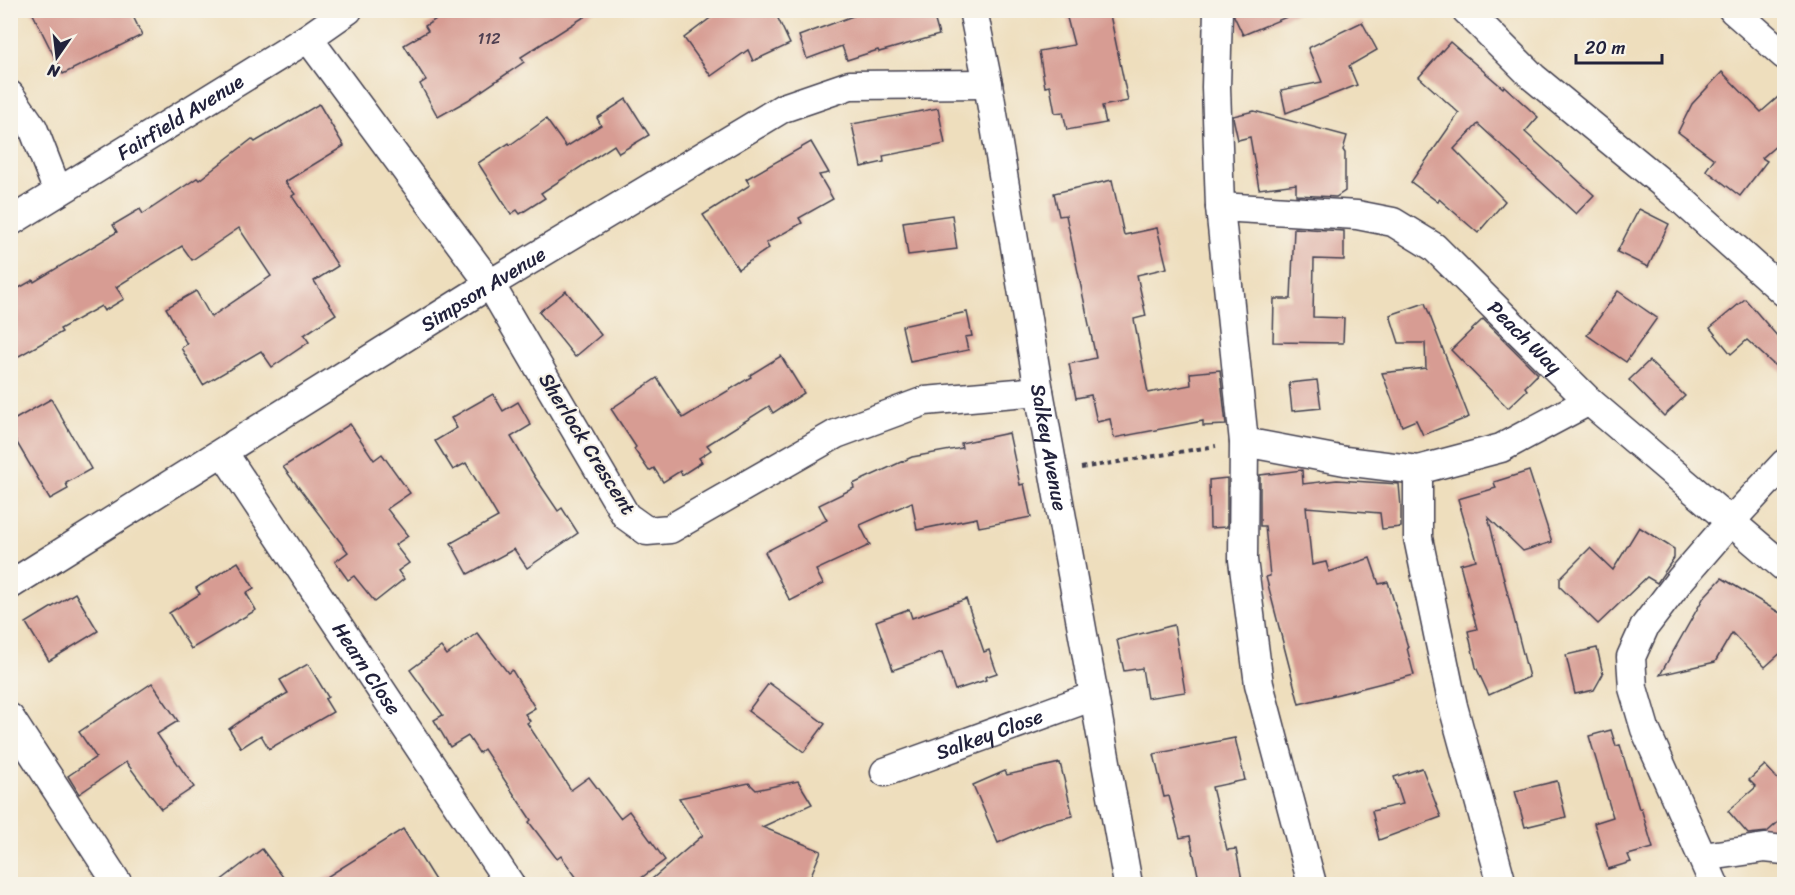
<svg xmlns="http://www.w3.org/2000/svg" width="1795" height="895" font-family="Sriracha,sans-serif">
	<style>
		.building { fill: #d79c93 }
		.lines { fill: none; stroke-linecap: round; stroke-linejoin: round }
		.minor-casing { stroke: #413e4e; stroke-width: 31 }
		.path { stroke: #413e4e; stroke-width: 4; stroke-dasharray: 4.5 4.5; stroke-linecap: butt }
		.minor { stroke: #fff; stroke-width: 28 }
		.labels { text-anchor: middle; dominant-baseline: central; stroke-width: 4.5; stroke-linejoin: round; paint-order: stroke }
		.number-label { font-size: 16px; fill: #4f4051 }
		.street-label { font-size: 20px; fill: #22223b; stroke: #f7f3e8 }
	</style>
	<rect width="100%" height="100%" fill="#f7f3e8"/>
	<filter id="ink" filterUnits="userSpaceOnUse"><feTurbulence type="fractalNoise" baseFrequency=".0167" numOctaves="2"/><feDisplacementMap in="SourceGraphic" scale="12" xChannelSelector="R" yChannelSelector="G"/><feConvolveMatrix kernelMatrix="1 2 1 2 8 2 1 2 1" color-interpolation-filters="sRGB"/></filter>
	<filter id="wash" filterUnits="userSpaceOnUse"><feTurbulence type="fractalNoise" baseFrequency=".008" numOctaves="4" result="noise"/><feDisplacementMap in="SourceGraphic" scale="24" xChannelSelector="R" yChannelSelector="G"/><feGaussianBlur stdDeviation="1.35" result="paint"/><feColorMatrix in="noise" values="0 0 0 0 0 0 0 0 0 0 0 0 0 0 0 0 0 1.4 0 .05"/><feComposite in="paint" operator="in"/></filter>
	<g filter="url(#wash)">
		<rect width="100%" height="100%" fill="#eedebd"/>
		<g id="blocks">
			<!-- building -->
			<g class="building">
				<path d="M31 10H130L142 35 63 74Z"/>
				<path d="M450 10H595L521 57 524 62 468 100 438 117 420 84 426 80 404 45 428 31 425 26Z"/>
				<path d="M721 10H774L790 44 753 61 748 50 711 76 684 38Z"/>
				<path d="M869 10H932L939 35 879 52 878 50 847 60 842 46 807 59 799 36Z"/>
				<path d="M1065 10H1109L1128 101 1102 106 1106 123 1067 130 1063 112 1055 113 1050 86 1045 87 1039 51 1074 45Z"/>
				<path d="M1234 10H1301V11L1243 35 1234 16Z"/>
				<path d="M1362 22 1377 50 1349 66 1357 85 1286 113 1281 90 1322 82 1308 48Z"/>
				<path d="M1450 42 1503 88 1504 86 1538 117 1525 132 1594 195 1576 214 1478 124 1454 149 1505 201 1478 233 1439 199 1438 202 1411 182 1459 113 1419 77Z"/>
				<path d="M1722 72 1761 112 1785 91V138L1762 158 1767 161 1740 196 1706 170 1714 159 1678 132 1692 104Z"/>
				<path d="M626 99 649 135 619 153 614 145 541 193 545 198 520 214 517 210 511 214 478 163 509 143 510 145 546 119 566 147 601 125 597 118Z"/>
				<path d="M319 104 344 146 285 182 295 194 292 196 338 266 314 281 336 314 304 335 309 342 272 367 261 351 203 385 181 348 187 344 166 308 196 291 211 317 271 276 239 228 192 260 182 246 116 287 124 299 104 311 101 306 60 329 62 332 10 361V293L33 280 34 282 117 232 113 225 140 209 143 214 197 178 199 180 252 139 255 142Z"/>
				<path d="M938 108 945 144 883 156 884 162 861 167 852 124Z"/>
				<path d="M1254 111 1347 136 1343 150 1345 153V191L1336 197 1296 195V184L1259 189 1250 137 1238 140 1234 122 1233 116Z"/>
				<path d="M811 142 829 173 819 175 833 199 799 218 802 223 766 243 769 248 738 269 703 215 750 185 746 179Z"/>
				<path d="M1112 180 1124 235 1157 228 1167 268 1137 275 1146 316 1134 319 1148 393 1191 385 1190 373 1220 370 1226 425 1203 426V421L1114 438 1110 419 1097 422 1091 395 1076 398 1069 364 1096 358 1066 215 1059 216 1054 193Z"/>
				<path d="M1639 209 1669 224 1648 267 1617 252Z"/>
				<path d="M952 215 957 249 908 255 903 222Z"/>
				<path d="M1294 228 1344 231V260L1314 259 1313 317 1344 318 1343 343 1273 342 1274 299H1291Z"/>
				<path d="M566 291 601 335 575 357 539 312Z"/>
				<path d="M1618 291 1657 318 1626 362 1587 335Z"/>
				<path d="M1745 299 1785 345V375L1747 340 1731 354 1710 328Z"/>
				<path d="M1425 303 1469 417 1423 435 1416 420 1402 426 1382 373 1426 368 1425 343H1399L1390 315Z"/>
				<path d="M967 312 972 336 965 337 968 350 910 362 902 326Z"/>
				<path d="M1483 319 1538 374 1525 387 1527 390 1508 408 1451 350Z"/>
				<path d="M781 356 804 393 773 413 769 406 707 445 711 450 699 458 702 462 682 475 680 471 663 482 654 468 649 471 634 449 636 447 611 409 657 378 683 418 751 377 750 375Z"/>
				<path d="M1649 361 1685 396 1664 416 1629 380Z"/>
				<path d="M1317 380 1321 408 1292 411 1289 383Z"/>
				<path d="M493 394 503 411 518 402 531 425 511 437 535 477 558 511 562 508 578 533 527 568 514 549 468 574 451 543 498 517 466 463 453 470 435 441 457 428 451 418Z"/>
				<path d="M51 399 91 469 66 483 68 489 50 499 10 431V422Z"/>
				<path d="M350 424 374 460 382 454 410 493 387 509 408 536 395 545 409 563 398 571 404 579 375 602 354 576 348 580 335 562 348 552 283 467Z"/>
				<path d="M1009 433 1020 485 1024 484 1031 517 979 527 977 518 917 530 912 502 860 525 870 545 816 570 823 584 790 601 765 552 827 520 819 505 854 488 853 484 912 457 962 448 961 443Z"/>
				<path d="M1302 470 1303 484 1337 480 1399 484 1401 507V527L1382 529 1380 513 1306 507 1312 565 1326 562 1329 572 1370 558 1379 584 1388 582 1408 647 1407 648 1414 675 1299 704 1266 577 1270 576 1265 526H1260V475Z"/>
				<path d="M1529 471 1552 542 1523 551 1488 517 1529 677 1489 695 1476 667 1468 631 1477 629 1460 564 1476 560 1458 499 1496 488 1494 482Z"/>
				<path d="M1227 478V527L1210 528 1209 480Z"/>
				<path d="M1639 527 1674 549V558L1657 583 1647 577 1598 624 1560 587V578L1590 548 1613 570Z"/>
				<path d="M238 562 254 588 246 593 256 610 191 649 169 613 200 594 196 588Z"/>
				<path d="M1722 578 1785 616V649L1765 667 1732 633 1715 662 1660 675 1704 597Z"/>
				<path d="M75 593 98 631 49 661 26 623Z"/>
				<path d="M966 599 984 652 989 650 997 673 985 677 986 680 955 690 942 652 893 670 876 621 909 609 912 618Z"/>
				<path d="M1174 625 1185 692 1147 698 1142 668 1124 671 1117 640Z"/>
				<path d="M477 633 508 673 512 670 535 708 525 714 530 721 527 723 571 790 589 777 620 818 629 811 665 860 632 885H582L561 856 557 859 529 822 531 820 484 749 479 753 468 736 450 747 434 720 443 715 410 670 441 647 447 655Z"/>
				<path d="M1597 648 1603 674 1594 690 1575 694 1566 655Z"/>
				<path d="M308 664 328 697 325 699 333 712 269 749 261 735 241 748 229 729 249 715 288 693 280 680Z"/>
				<path d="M152 683 178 721 157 734 194 787 161 809 126 762 79 794 68 776 96 757 79 732Z"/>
				<path d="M769 683 825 724 804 752 748 711Z"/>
				<path d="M1611 730 1616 746 1620 745 1639 809 1641 808 1653 848 1628 855 1631 862 1608 869 1594 823 1613 817 1589 736Z"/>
				<path d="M1235 738 1245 780 1212 787 1227 850 1236 849 1243 885H1200L1190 836 1180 838 1169 796 1164 797 1154 754Z"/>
				<path d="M1060 763 1073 816 1042 823 998 843 973 785 1005 771 1007 775Z"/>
				<path d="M1765 765 1785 787V816L1767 832 1748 834 1728 811 1756 787 1749 780Z"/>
				<path d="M1422 768 1441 817 1379 840 1372 811 1403 804 1394 777Z"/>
				<path d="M798 781 812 804 762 827 821 851 807 885H645L703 835 679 798 749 783 756 790Z"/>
				<path d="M1557 781 1566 817 1525 827 1515 791Z"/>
				<path d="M403 829 438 885H314Z"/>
				<path d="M262 849 289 885H215Z"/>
			</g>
		</g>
	</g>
	<g filter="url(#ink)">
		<use href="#blocks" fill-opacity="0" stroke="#413e4e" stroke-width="1.5"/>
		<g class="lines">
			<!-- minor casing -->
			<g class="minor-casing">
				<g id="minor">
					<path id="s1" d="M973 10 988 84 1039 391 1128 884"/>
					<path d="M1218 10 1216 87 1220 207 1244 442 1243 560 1259 684 1312 884"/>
					<path d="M1466 10 1533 77 1674 193 1784 292"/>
					<path d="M1733 10 1784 55"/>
					<path d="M308 38 490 284 626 516 647 531 670 529 836 434 925 401 1039 391"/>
					<path d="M10 95 33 128 58 192"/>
					<path id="s2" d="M1220 207 1357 215 1393 222 1434 247 1589 401 1784 567"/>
					<path id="s3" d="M10 222 308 38 348 10"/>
					<path d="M1244 442 1345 461 1418 470 1501 448 1589 401"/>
					<path id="s4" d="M223 452 510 884"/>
					<path d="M1418 470V538L1453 706 1502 884"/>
					<path id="s5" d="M10 585 490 284 783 108 850 85 988 84"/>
					<path d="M10 718 118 884"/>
					<path id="s6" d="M885 772 1094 696"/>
					<path d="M1703 857 1765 848 1784 850"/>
					<path d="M1714 884 1645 729 1633 688 1631 657 1645 626 1680 580 1731 521 1784 464"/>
				</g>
			</g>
			<!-- path -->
			<path class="path" d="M1081 468 1216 446"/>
			<!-- minor -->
			<use href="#minor" class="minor"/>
		</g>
	</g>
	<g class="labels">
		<!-- number labels -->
		<g class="number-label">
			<text x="489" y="38">112</text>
		</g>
		<!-- street labels -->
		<g class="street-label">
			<text stroke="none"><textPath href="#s3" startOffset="200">Fairfield Avenue</textPath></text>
			<text stroke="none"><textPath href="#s5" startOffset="558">Simpson Avenue</textPath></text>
			<text stroke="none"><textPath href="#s2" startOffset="350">Peach Way</textPath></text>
			<text transform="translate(587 444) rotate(58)">Sherlock Crescent</text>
			<text stroke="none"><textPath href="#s1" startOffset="444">Salkey Avenue</textPath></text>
			<text stroke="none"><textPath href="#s4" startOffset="260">Hearn Close</textPath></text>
			<text stroke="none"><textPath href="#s6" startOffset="111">Salkey Close</textPath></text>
		</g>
	</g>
	<!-- margin -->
	<rect width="1795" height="895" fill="none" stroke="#f7f3e8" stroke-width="36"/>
	<!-- north arrow -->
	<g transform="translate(57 57) rotate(194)" stroke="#f7f3e8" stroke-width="4.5" paint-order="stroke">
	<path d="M0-4.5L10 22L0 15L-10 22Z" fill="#22223b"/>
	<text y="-9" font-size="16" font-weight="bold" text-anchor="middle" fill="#22223b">N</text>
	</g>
	<!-- scale -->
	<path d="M1576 54v9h86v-9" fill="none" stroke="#22223b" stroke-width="3"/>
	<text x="1585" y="54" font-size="18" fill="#22223b" stroke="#f7f3e8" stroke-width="4.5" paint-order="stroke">20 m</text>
</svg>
